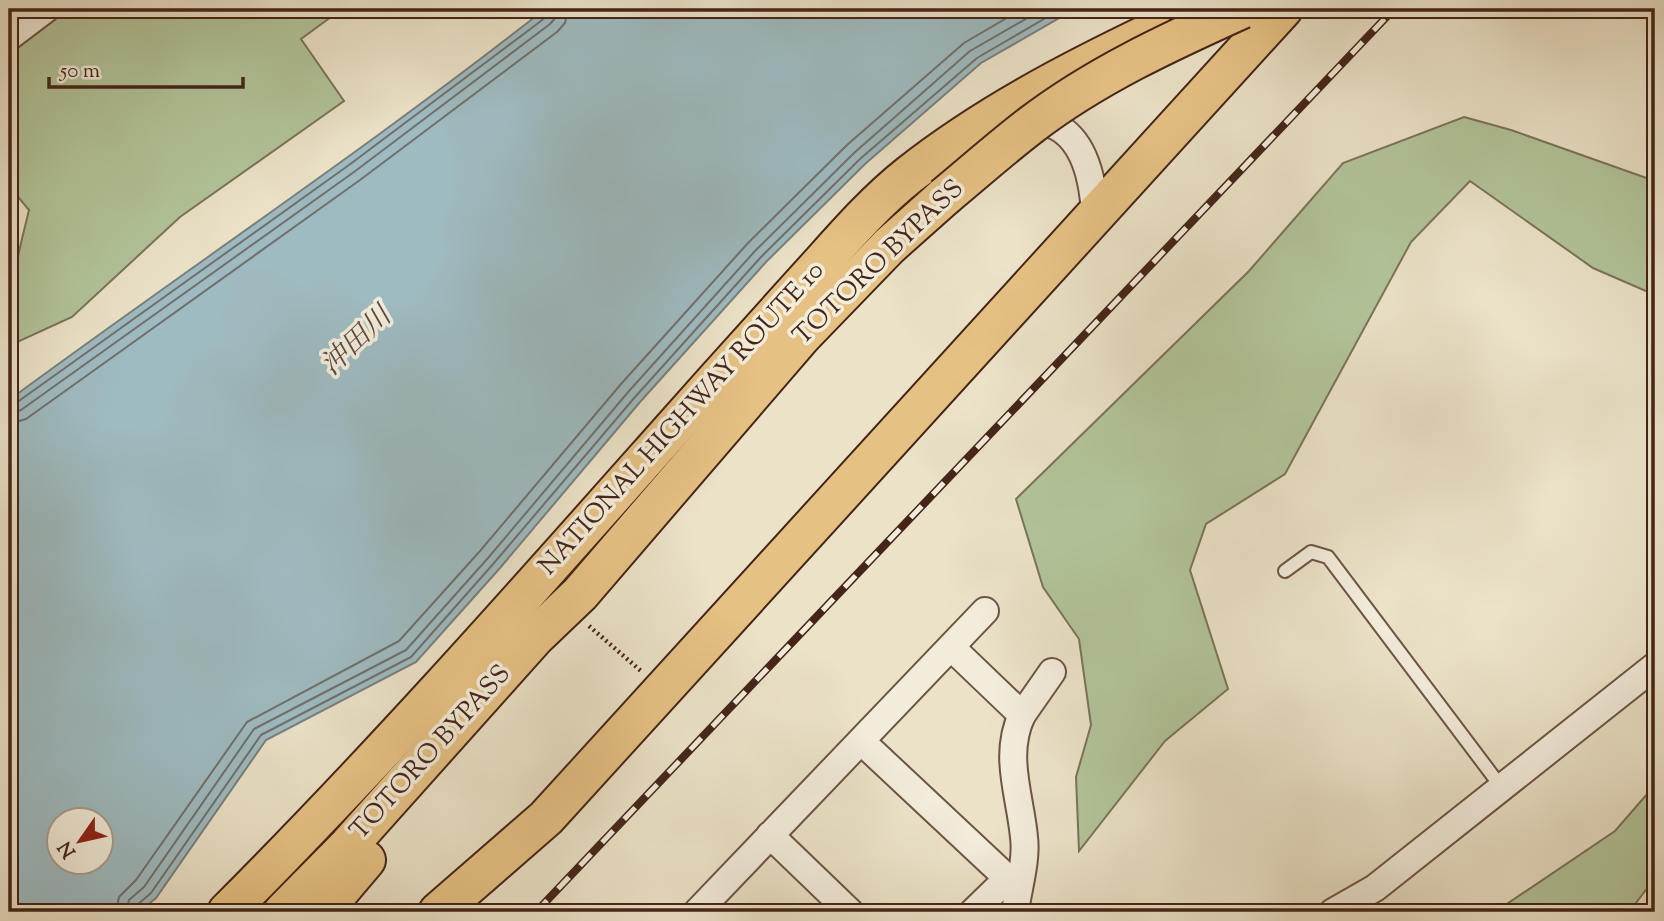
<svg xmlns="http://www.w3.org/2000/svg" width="1664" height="921" font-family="'Sorts Mill Goudy','Noto Serif JP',serif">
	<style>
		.green { fill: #b2c49a; stroke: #7b7459; stroke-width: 2 }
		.water { fill: #9ebbc1; stroke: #7a7f7d; stroke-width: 2; fill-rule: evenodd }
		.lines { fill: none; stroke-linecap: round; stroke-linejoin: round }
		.shore { stroke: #71706c; stroke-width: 2 }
		.service-casing { stroke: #6e5444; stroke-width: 16 }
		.minor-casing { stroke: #6e5444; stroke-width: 30 }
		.trunk-casing { stroke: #442518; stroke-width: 42 }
		.path { stroke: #442518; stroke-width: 4.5; stroke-dasharray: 2 3.5; stroke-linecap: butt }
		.service { stroke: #f2ecdb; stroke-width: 12 }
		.minor { stroke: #f2ecdb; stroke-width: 26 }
		.trunk { stroke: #e6c184; stroke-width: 38 }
		.rail-casing { stroke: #442518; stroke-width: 8 }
		.rail { stroke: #f2ecdb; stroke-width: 5; stroke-dasharray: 16; stroke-linecap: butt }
		.trunk-bridge-casing { stroke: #442518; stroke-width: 42; stroke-linecap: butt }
		.trunk-bridge { stroke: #e6c184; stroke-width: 38 }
		.labels { text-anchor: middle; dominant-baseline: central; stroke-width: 7; stroke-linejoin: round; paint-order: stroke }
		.street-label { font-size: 26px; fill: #442518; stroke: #f2ecdb }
		.water-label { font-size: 28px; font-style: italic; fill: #5a4a42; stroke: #f2ecdb }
	</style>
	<rect width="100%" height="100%" fill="#ebe2c8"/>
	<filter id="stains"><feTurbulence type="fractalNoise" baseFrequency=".00286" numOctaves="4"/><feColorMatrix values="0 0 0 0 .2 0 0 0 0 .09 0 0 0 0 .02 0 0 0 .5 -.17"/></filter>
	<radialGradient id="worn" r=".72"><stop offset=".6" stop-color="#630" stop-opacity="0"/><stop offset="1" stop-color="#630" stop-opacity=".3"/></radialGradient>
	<!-- green -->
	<g class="green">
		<path d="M64 9H332L331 17 301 39 344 101 180 217 72 317 13 344C0 318 22 240 29 210L9 186V48Z"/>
		<path d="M1464 117 1511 130 1655 181V295L1593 268 1470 181 1411 242 1285 474 1206 524 1190 570 1228 689 1165 741 1079 851 1076 777 1091 725 1079 639 1043 587 1016 499 1249 271 1343 163Z"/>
		<path d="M1655 785V878L1629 912H1495L1615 831Z"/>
	</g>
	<!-- water -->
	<path class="water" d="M545 9H1075L981 63 865 164 766 262 640 402 500 568 416 662 266 740 156 898 139 912H9V400C187 269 371 146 545 9ZM60 820H102V862H60Z"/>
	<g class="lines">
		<!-- shore -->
		<g class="shore">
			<path d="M9 405 16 403 349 165 537 24 547 16 548 9"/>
			<path d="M9 414 21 410 354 172 550 24 556 17 557 9"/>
			<path d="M9 424 26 419 360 180 557 32 565 23 568 9"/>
			<path d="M116 912 119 897 136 880 247 722 399 641 480 551 621 384 748 243 847 145 964 43 1022 9"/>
			<path d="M126 912 129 900 144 887 254 729 406 650 488 558 629 391 755 251 854 153 970 51 1043 9"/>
			<path d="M135 912 137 905 151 893 261 735 411 657 494 563 635 397 761 257 860 159 977 58 1061 9"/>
		</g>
		<!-- service casing -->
		<g class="service-casing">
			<path id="service" d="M1285 571 1311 552 1328 557 1502 788"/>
		</g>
		<!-- minor casing -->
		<g class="minor-casing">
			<g id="minor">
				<path d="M9 37 46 9"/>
				<path d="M1024 122C1032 122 1043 121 1051 124 1085 137 1093 182 1095 213"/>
				<path d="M952 648 1022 715 1052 672"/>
				<path d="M861 741 1018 888"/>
				<path d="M770 835 850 912"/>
				<path d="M697 912 985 611"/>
				<path d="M973 912 1008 878"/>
				<path d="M1015 912C1018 888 1027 861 1024 837 1020 795 1003 755 1022 715"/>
				<path d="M1333 912 1375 888 1655 666"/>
			</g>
		</g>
		<!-- trunk casing -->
		<g class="trunk-casing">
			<g id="trunk">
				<path d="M227 912C380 759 523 597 666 436 712 384 758 333 805 281 838 245 870 206 909 175 984 116 1068 72 1154 31"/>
				<path d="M283 912 349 845 535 637 580 594 801 337 889 246 944 197"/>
				<path d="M322 912 366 860"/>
				<path d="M438 912 546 818 1283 9"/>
			</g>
		</g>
		<!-- path -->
		<path class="path" d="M589 626 641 671"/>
		<!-- service -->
		<use href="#service" class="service"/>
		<!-- minor -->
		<use href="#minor" class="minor"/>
		<!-- trunk -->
		<use href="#trunk" class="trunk"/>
		<!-- rail casing -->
		<g class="rail-casing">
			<path id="rail" d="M536 912 1394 9"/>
		</g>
		<!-- rail -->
		<use href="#rail" class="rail"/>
		<!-- trunk-bridge casing -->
		<g class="trunk-bridge-casing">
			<path id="trunk-bridge" d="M944 197C973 173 1001 148 1031 125 1095 76 1169 42 1242 9"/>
		</g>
		<!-- trunk-bridge -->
		<use href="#trunk-bridge" class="trunk-bridge"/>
	</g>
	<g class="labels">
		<!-- street labels -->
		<g class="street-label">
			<text transform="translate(879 263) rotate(-44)">TOTORO BYPASS</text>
			<text transform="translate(682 419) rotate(-48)">NATIONAL HIGHWAY ROUTE 10</text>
			<text transform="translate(431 753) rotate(-48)">TOTORO BYPASS</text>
		</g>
		<!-- water labels -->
		<g class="water-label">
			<text transform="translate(357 342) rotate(-44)">沖田川</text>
		</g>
	</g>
	<!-- margin -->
	<rect width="1664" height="921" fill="none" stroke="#ebe2c8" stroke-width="35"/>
	<rect x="10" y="10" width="1643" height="900" fill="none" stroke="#442518" stroke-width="3.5"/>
	<rect x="18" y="18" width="1629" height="886" fill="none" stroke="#442518" stroke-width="2"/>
	<!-- north arrow -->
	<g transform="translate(80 841) rotate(236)"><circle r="33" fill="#f2ecdb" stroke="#ac9c8d" stroke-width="2"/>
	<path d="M0-5L12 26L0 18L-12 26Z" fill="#8f2418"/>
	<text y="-10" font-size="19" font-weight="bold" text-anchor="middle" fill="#442518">N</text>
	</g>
	<!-- scale -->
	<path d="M49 77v10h194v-10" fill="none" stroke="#442518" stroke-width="3.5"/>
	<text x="60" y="77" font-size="21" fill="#442518" stroke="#f2ecdb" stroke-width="5" paint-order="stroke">50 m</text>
	<rect width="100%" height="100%" filter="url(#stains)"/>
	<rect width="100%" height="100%" fill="url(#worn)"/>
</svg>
